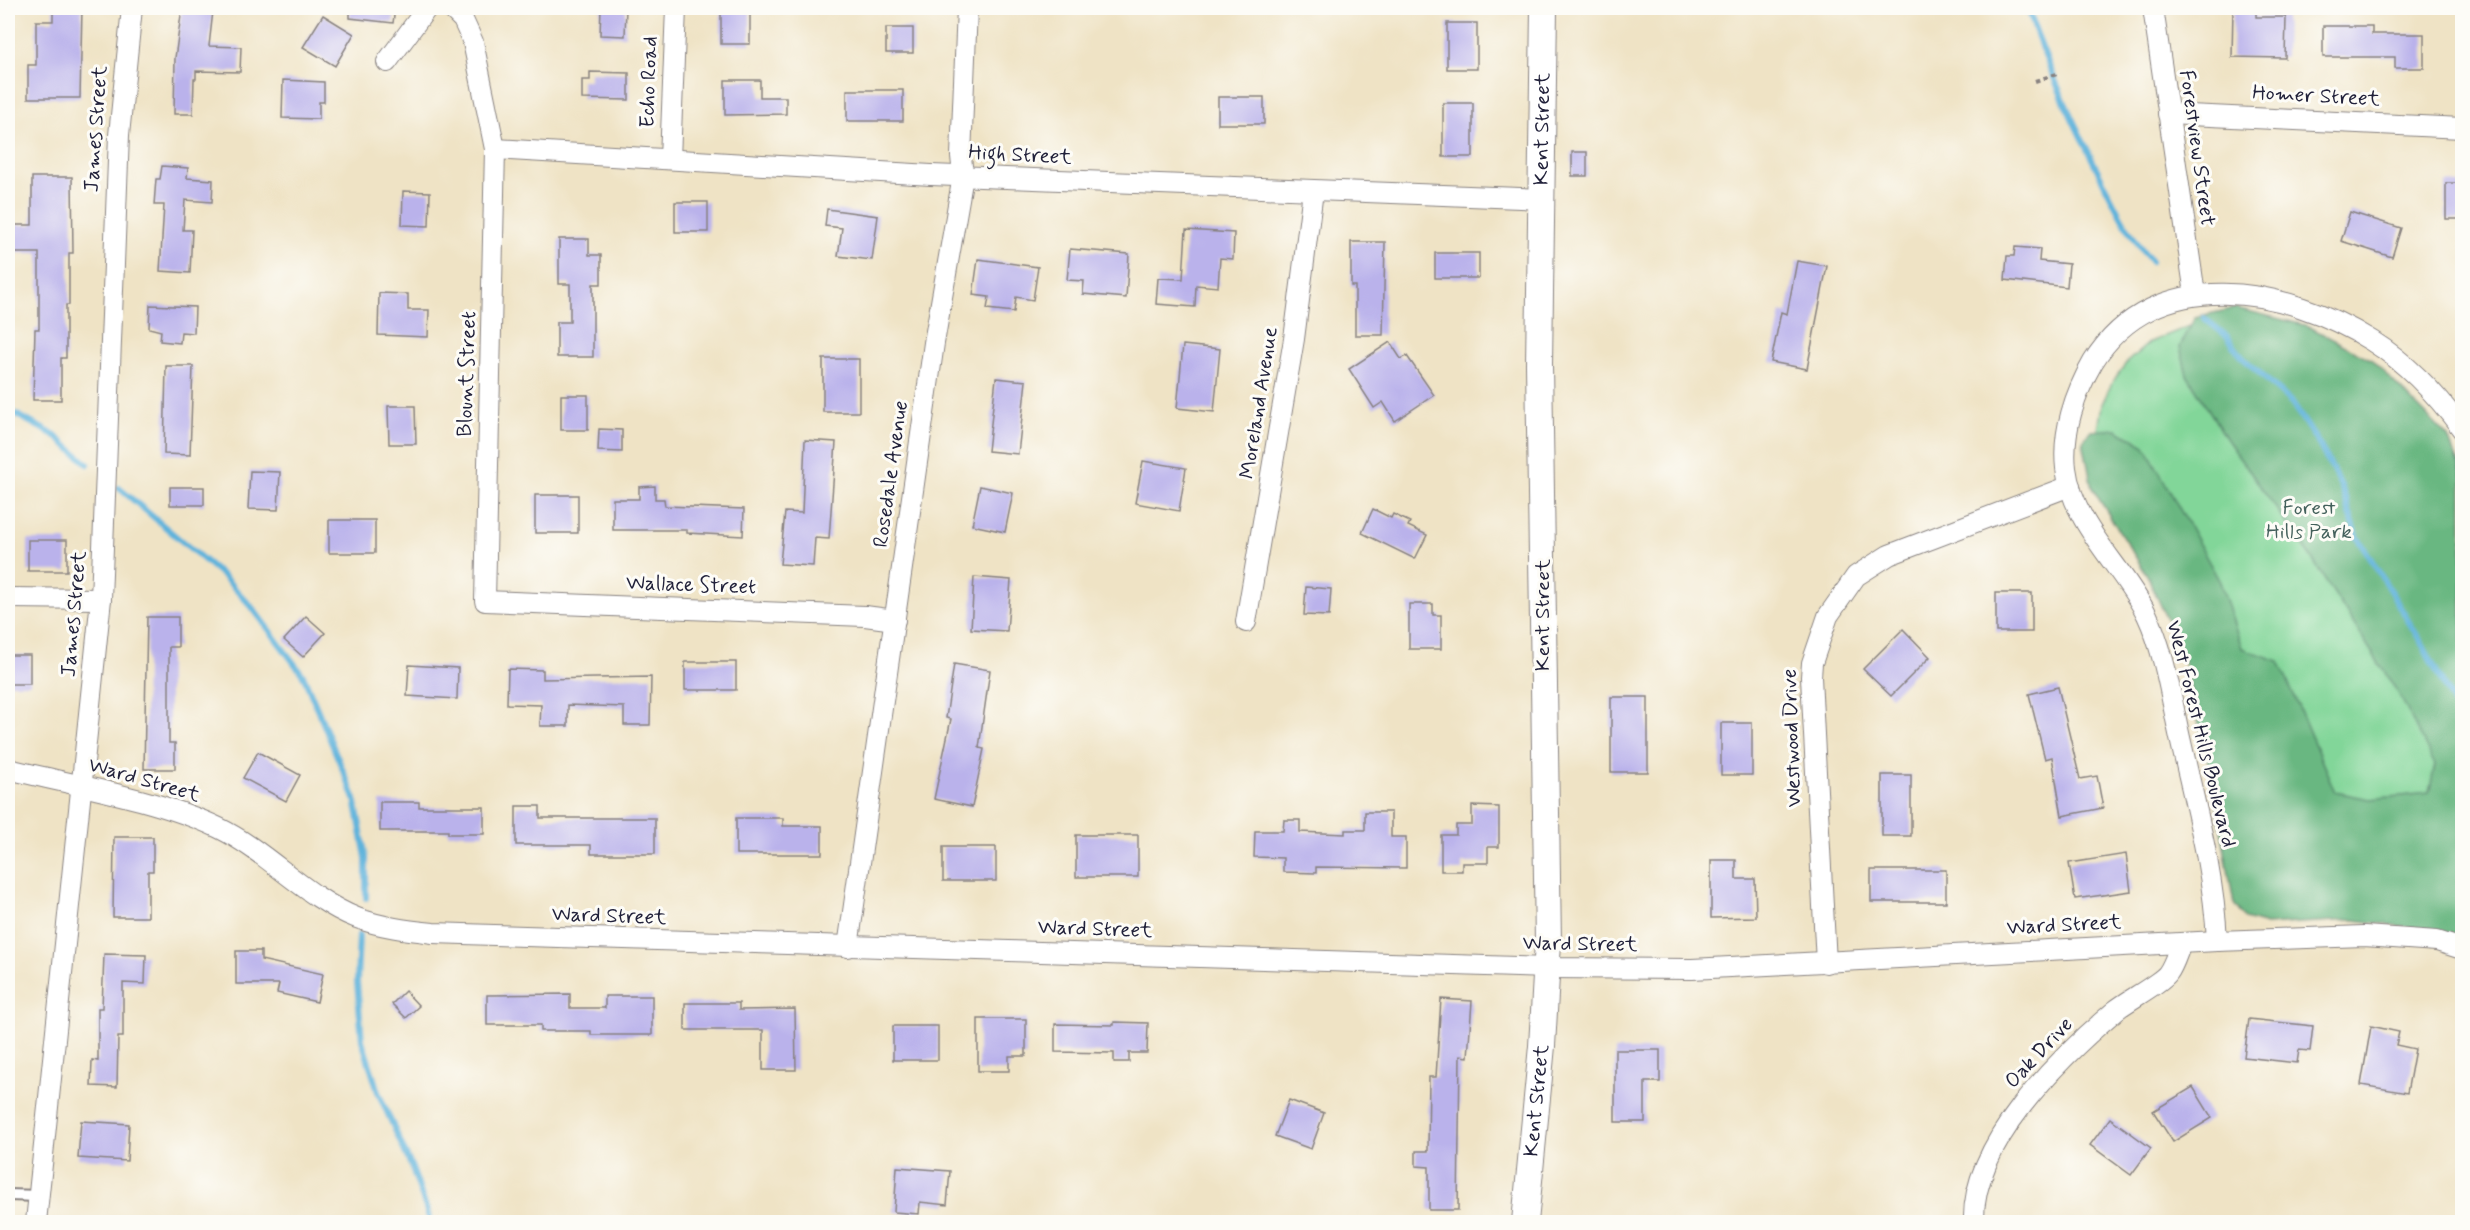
<svg xmlns="http://www.w3.org/2000/svg" width="2470" height="1230" font-family="Mynerve,sans-serif">
	<style>
		.green { fill: #82d699; stroke: #527c6a; stroke-width: 1.5 }
		.forest { fill: #69b781; stroke: #466c5e; stroke-width: 1.5 }
		.lines { fill: none; stroke-linecap: round; stroke-linejoin: round }
		.stream { stroke: #5fb3db; stroke-width: 6 }
		.building { fill: #bab2eb }
		.service-casing { stroke: #888280; stroke-width: 14 }
		.minor-casing { stroke: #888280; stroke-width: 22 }
		.tertiary-casing { stroke: #888280; stroke-width: 28 }
		.path { stroke: #888280; stroke-width: 4; stroke-dasharray: 4.5 4.5; stroke-linecap: butt }
		.service { stroke: #fff; stroke-width: 10 }
		.minor { stroke: #fff; stroke-width: 20 }
		.tertiary { stroke: #fff; stroke-width: 26 }
		.labels { text-anchor: middle; dominant-baseline: central; stroke-width: 6; stroke-linejoin: round; paint-order: stroke }
		.street-label { font-size: 21px; fill: #22223b; stroke: #fdfcf7 }
		.park-label { font-size: 21px; fill: #44615c; stroke: #fdfcf7 }
	</style>
	<rect width="100%" height="100%" fill="#fdfcf7"/>
	<filter id="ink" filterUnits="userSpaceOnUse"><feTurbulence type="fractalNoise" baseFrequency=".0167" numOctaves="2"/><feDisplacementMap in="SourceGraphic" scale="12" xChannelSelector="R" yChannelSelector="G"/><feConvolveMatrix kernelMatrix="1 2 1 2 8 2 1 2 1" color-interpolation-filters="sRGB"/></filter>
	<filter id="wash" filterUnits="userSpaceOnUse"><feTurbulence type="fractalNoise" baseFrequency=".008" numOctaves="4" result="noise"/><feDisplacementMap in="SourceGraphic" scale="24" xChannelSelector="R" yChannelSelector="G"/><feGaussianBlur stdDeviation="1.35" result="paint"/><feColorMatrix in="noise" values="0 0 0 0 0 0 0 0 0 0 0 0 0 0 0 0 0 1.4 0 .05"/><feComposite in="paint" operator="in"/></filter>
	<g filter="url(#wash)">
		<rect width="100%" height="100%" fill="#efe3c5"/>
		<!-- green -->
		<path class="green" d="M2195 324 2447 445 2462 466V935L2192 642 2096 441 2102 404 2113 381 2127 362 2150 342Z"/>
		<!-- forest -->
		<path class="forest" d="M2236 308 2308 326 2372 360 2448 437 2462 475V941L2430 930 2354 920 2266 925 2245 919 2234 904 2212 778 2181 650 2147 575 2092 488 2083 441 2090 431 2117 429 2145 446 2220 582 2242 648 2279 661 2335 792 2370 799 2429 793 2435 765 2400 696 2312 559 2228 441 2187 375 2180 347 2195 317Z"/>
		<g class="lines">
			<!-- stream -->
			<g class="stream">
				<path d="M2028 8C2045 62 2069 114 2095 165 2112 199 2127 232 2151 261"/>
				<path d="M2204 318 2228 337 2242 357 2292 403 2320 446 2341 486 2357 536 2421 642 2462 720"/>
				<path d="M8 410 54 435 88 464"/>
				<path d="M119 488 223 576 251 606 303 675 355 799 366 858V898"/>
				<path d="M359 935 357 982 362 1040 378 1092 412 1168 431 1222"/>
			</g>
		</g>
		<g id="blocks">
			<!-- building -->
			<g class="building">
				<path d="M53 8H82L80 98H28V65H36V21H53Z"/>
				<path d="M182 8 213 11 209 46 241 47 240 72 196 71V79H194L193 114H174L175 58Z"/>
				<path d="M350 8H395L393 23 350 18Z"/>
				<path d="M601 8H626L625 36 600 35Z"/>
				<path d="M2233 8H2256V17H2286L2285 58 2232 57Z"/>
				<rect x="721" y="11" width="29" height="33"/>
				<path d="M323 15 354 34 335 66 303 47Z"/>
				<rect x="1447" y="23" width="30" height="46"/>
				<path d="M2323 26H2372V34H2424V68H2395V57H2323Z"/>
				<rect x="886" y="28" width="27" height="25"/>
				<path d="M590 72 629 73V100L582 99V80H590Z"/>
				<path d="M283 80 324 82V102H319V119L282 118Z"/>
				<path d="M725 80H760V97H786V114L725 115Z"/>
				<rect x="847" y="90" width="56" height="31"/>
				<rect x="1218" y="97" width="46" height="27"/>
				<rect x="1443" y="103" width="30" height="54"/>
				<rect x="1572" y="152" width="15" height="24"/>
				<path d="M162 166 188 168 187 178 213 180 212 202 185 200 183 230H192L190 273 160 271 164 205H154L156 179H160Z"/>
				<path d="M32 177H72L73 253H69V305H66V358H61V400H33L35 329H39V253H14V225H32Z"/>
				<rect x="2446" y="183" width="17" height="36"/>
				<path d="M403 191 430 192 429 226 402 225Z"/>
				<rect x="675" y="202" width="33" height="30"/>
				<path d="M827 209 878 216 872 260 838 256 842 228 825 226Z"/>
				<path d="M2350 212 2401 228 2392 257 2341 241Z"/>
				<path d="M1186 230 1234 233 1233 259 1220 258 1218 287 1196 285 1195 307 1156 304 1158 278 1183 279Z"/>
				<path d="M559 239H589V255H601V284H593V357H557V322H570V284H559Z"/>
				<path d="M1351 242H1385L1383 335H1355V286H1351Z"/>
				<path d="M2015 247 2040 249 2039 261 2069 264 2067 287 2005 280 2007 256H2014Z"/>
				<path d="M1070 249 1129 254 1126 298 1083 294 1084 281 1067 280Z"/>
				<rect x="1435" y="253" width="44" height="25"/>
				<path d="M978 259 1038 267 1033 300 1016 297 1014 312 987 309 989 297 973 295Z"/>
				<path d="M1797 261 1827 266 1807 369 1771 362 1781 312 1787 314Z"/>
				<path d="M379 293 408 294V310H429L428 337 378 335Z"/>
				<path d="M150 305 195 307 194 333 181 332 180 343 160 341 161 331 149 328Z"/>
				<path d="M1390 342 1401 359 1407 356 1434 395 1395 421 1383 402 1374 408 1349 369Z"/>
				<path d="M1183 345 1220 349 1214 412 1177 408Z"/>
				<rect x="823" y="359" width="36" height="53"/>
				<path d="M166 366H193L190 455 164 454Z"/>
				<path d="M996 378 1026 381 1018 454 988 451Z"/>
				<rect x="561" y="395" width="27" height="35"/>
				<path d="M388 406H415L416 444H389Z"/>
				<path d="M599 429 622 430V452L598 451Z"/>
				<path d="M805 440 836 442 829 539 815 538 813 566 780 564 785 512 802 513Z"/>
				<path d="M1143 461 1186 468 1179 511 1135 503Z"/>
				<path d="M250 471 280 472 278 510 248 509Z"/>
				<path d="M655 486V499H664L665 506 744 509 743 536 687 533V530H613V499H639V487Z"/>
				<path d="M980 486 1013 493 1005 532 972 525Z"/>
				<rect x="170" y="487" width="34" height="18"/>
				<rect x="535" y="495" width="43" height="38"/>
				<path d="M1373 509 1391 518 1393 514 1410 522 1408 526 1427 535 1415 559 1362 533Z"/>
				<rect x="329" y="520" width="46" height="33"/>
				<rect x="28" y="540" width="39" height="31"/>
				<path d="M974 577 1011 580 1007 631 971 629Z"/>
				<path d="M1306 587 1331 589 1329 616 1304 615Z"/>
				<rect x="1996" y="593" width="36" height="39"/>
				<path d="M1409 604H1433V615H1441V649H1409Z"/>
				<path d="M306 616 325 633 303 657 284 640Z"/>
				<path d="M147 617H178V647H169V743H175V769H144Z"/>
				<path d="M1903 629 1930 657 1891 696 1863 669Z"/>
				<rect x="8" y="655" width="22" height="29"/>
				<rect x="685" y="662" width="51" height="28"/>
				<path d="M954 664 990 670 979 748 984 749 972 807 934 799 951 719 946 718Z"/>
				<path d="M409 665 458 668 457 699 407 696Z"/>
				<path d="M508 669 543 670V679L651 677 650 725H624V707L568 705V726H540L541 705 507 704Z"/>
				<path d="M2058 687 2080 779 2097 776 2103 808 2062 816 2052 757 2045 759 2029 694Z"/>
				<rect x="1611" y="697" width="37" height="75"/>
				<rect x="1721" y="723" width="31" height="52"/>
				<path d="M258 752 300 775 286 801 243 778Z"/>
				<rect x="1882" y="775" width="29" height="61"/>
				<path d="M380 802H419V807H484V834H448V831H380Z"/>
				<path d="M516 806H540V818H655V854H591V845H516Z"/>
				<path d="M1472 806 1499 807V847H1488V863H1462V871H1441V835H1456V825H1472Z"/>
				<path d="M1365 812H1391V837H1406V868L1316 867V873L1283 872V858L1254 857 1255 831H1283L1284 820H1300V832L1345 834V830H1365Z"/>
				<path d="M736 818H783V826H822V854H736Z"/>
				<rect x="1076" y="835" width="62" height="42"/>
				<path d="M114 837H153V871H148V917H113Z"/>
				<rect x="943" y="847" width="53" height="34"/>
				<path d="M2126 854 2131 891 2075 899 2069 863Z"/>
				<path d="M1711 860H1736V879H1755L1756 917 1711 918Z"/>
				<rect x="1871" y="870" width="75" height="32"/>
				<path d="M236 951H261V960L323 974 317 1002 277 993 279 984H236Z"/>
				<path d="M104 954 146 955 145 984 123 983V1037H118L117 1087 91 1086 92 1060 98 1061V1008H102Z"/>
				<path d="M405 991 419 1006 406 1018 392 1004Z"/>
				<path d="M570 994V1008H605V996H652V1035H591V1031H541V1025H487V995Z"/>
				<path d="M1441 999 1472 1001 1468 1057 1460 1056 1458 1210H1429V1167L1416 1166V1151H1428L1429 1077H1436Z"/>
				<path d="M685 1003H739V1010L795 1009 796 1070H763V1030H685Z"/>
				<path d="M978 1019H1026V1056H1009V1071H978Z"/>
				<path d="M2249 1019 2313 1026 2310 1051 2299 1050 2297 1063 2244 1057Z"/>
				<path d="M1114 1022 1148 1023 1147 1053H1129V1062H1114V1053L1055 1052V1024L1114 1025Z"/>
				<rect x="893" y="1026" width="45" height="34"/>
				<path d="M2371 1026 2399 1032 2396 1045 2415 1049 2407 1093 2361 1085Z"/>
				<path d="M1615 1050H1660V1082H1645V1122H1615Z"/>
				<path d="M2193 1087 2212 1118 2173 1142 2153 1111Z"/>
				<path d="M1289 1100 1324 1113 1311 1149 1275 1136Z"/>
				<path d="M2110 1118 2151 1148 2131 1175 2090 1145Z"/>
				<path d="M81 1121 129 1124 127 1161 78 1158Z"/>
				<path d="M897 1167 950 1171 947 1205 920 1202 919 1214 894 1212Z"/>
			</g>
		</g>
	</g>
	<g filter="url(#ink)">
		<use href="#blocks" fill-opacity="0" stroke="#888280" stroke-width="1.5"/>
		<g class="lines">
			<!-- service casing -->
			<g class="service-casing">
				<path id="service" d="M8 1195 39 1196"/>
			</g>
			<!-- minor casing -->
			<g class="minor-casing">
				<g id="minor">
					<path d="M451 8 463 20 473 42 495 149 485 601 865 616 895 620"/>
					<path d="M2153 8 2195 294"/>
					<path d="M387 62 427 8"/>
					<path d="M2168 114 2462 128"/>
					<path d="M495 149 931 175 1543 199"/>
					<path d="M670 159 676 8"/>
					<path d="M8 598 101 599"/>
					<path d="M1246 622 1294 339 1313 191"/>
					<path d="M8 769C74 785 158 799 219 828 268 852 306 898 357 918 381 927 407 930 433 933L1547 968 1692 969 2217 941 2364 936 2437 941 2462 949"/>
					<path d="M2217 941C2214 872 2195 805 2180 738 2171 698 2165 653 2147 615 2123 566 2073 526 2066 468 2062 432 2075 393 2093 362 2155 262 2287 287 2372 341 2407 363 2437 395 2462 429"/>
					<path d="M848 947 934 343 963 176 961 156 967 8"/>
					<path d="M1826 963 1811 677 1812 663 1828 616 1856 576 1889 555 2070 486"/>
					<path d="M36 1222 101 599 119 135 132 8"/>
					<path d="M1974 1222C1971 1144 2059 1058 2116 1010 2127 1001 2162 982 2168 973 2174 965 2177 953 2181 944"/>
				</g>
			</g>
			<!-- tertiary casing -->
			<g class="tertiary-casing">
				<g id="tertiary">
					<path id="s1" d="M1525 1222 1542 1046 1548 942 1539 364 1544 8"/>
				</g>
			</g>
			<!-- path -->
			<path class="path" d="M2035 81 2060 73"/>
			<!-- service -->
			<use href="#service" class="service"/>
			<!-- minor -->
			<use href="#minor" class="minor"/>
			<!-- tertiary -->
			<use href="#tertiary" class="tertiary"/>
		</g>
	</g>
	<g class="labels">
		<!-- street labels -->
		<g class="street-label">
			<text transform="translate(649 82) rotate(-88)">Echo Road</text>
			<text transform="translate(2316 96) rotate(3)">Homer Street</text>
			<text transform="translate(96 129) rotate(-86)">James Street</text>
			<text stroke="none"><textPath href="#s1" startOffset="1094">Kent Street</textPath></text>
			<text transform="translate(2197 148) rotate(82)">Forestview Street</text>
			<text transform="translate(1020 155) rotate(3)">High Street</text>
			<text transform="translate(467 374) rotate(-88)">Blount Street</text>
			<text transform="translate(1259 403) rotate(-81)">Moreland Avenue</text>
			<text transform="translate(891 474) rotate(-82)">Rosedale Avenue</text>
			<text transform="translate(691 585) rotate(2)">Wallace Street</text>
			<text transform="translate(74 614) rotate(-85)">James Street</text>
			<text transform="translate(1543 615) rotate(-90)">Kent Street</text>
			<text transform="translate(2201 734) rotate(76)">West Forest Hills Boulevard</text>
			<text transform="translate(1792 738) rotate(-92)">Westwood Drive</text>
			<text transform="translate(144 780) rotate(16)">Ward Street</text>
			<text transform="translate(609 916) rotate(2)">Ward Street</text>
			<text transform="translate(2064 925) rotate(-3)">Ward Street</text>
			<text transform="translate(1095 929) rotate(2)">Ward Street</text>
			<text transform="translate(1580 944) rotate(1)">Ward Street</text>
			<text transform="translate(2039 1053) rotate(-47)">Oak Drive</text>
			<text stroke="none"><textPath href="#s1" startOffset="122">Kent Street</textPath></text>
		</g>
		<!-- park labels -->
		<g class="park-label">
			<text x="2309" y="508">Forest<tspan x="2309" dy="24">Hills Park</tspan></text>
		</g>
	</g>
	<!-- margin -->
	<rect width="2470" height="1230" fill="none" stroke="#fdfcf7" stroke-width="30"/>
</svg>
